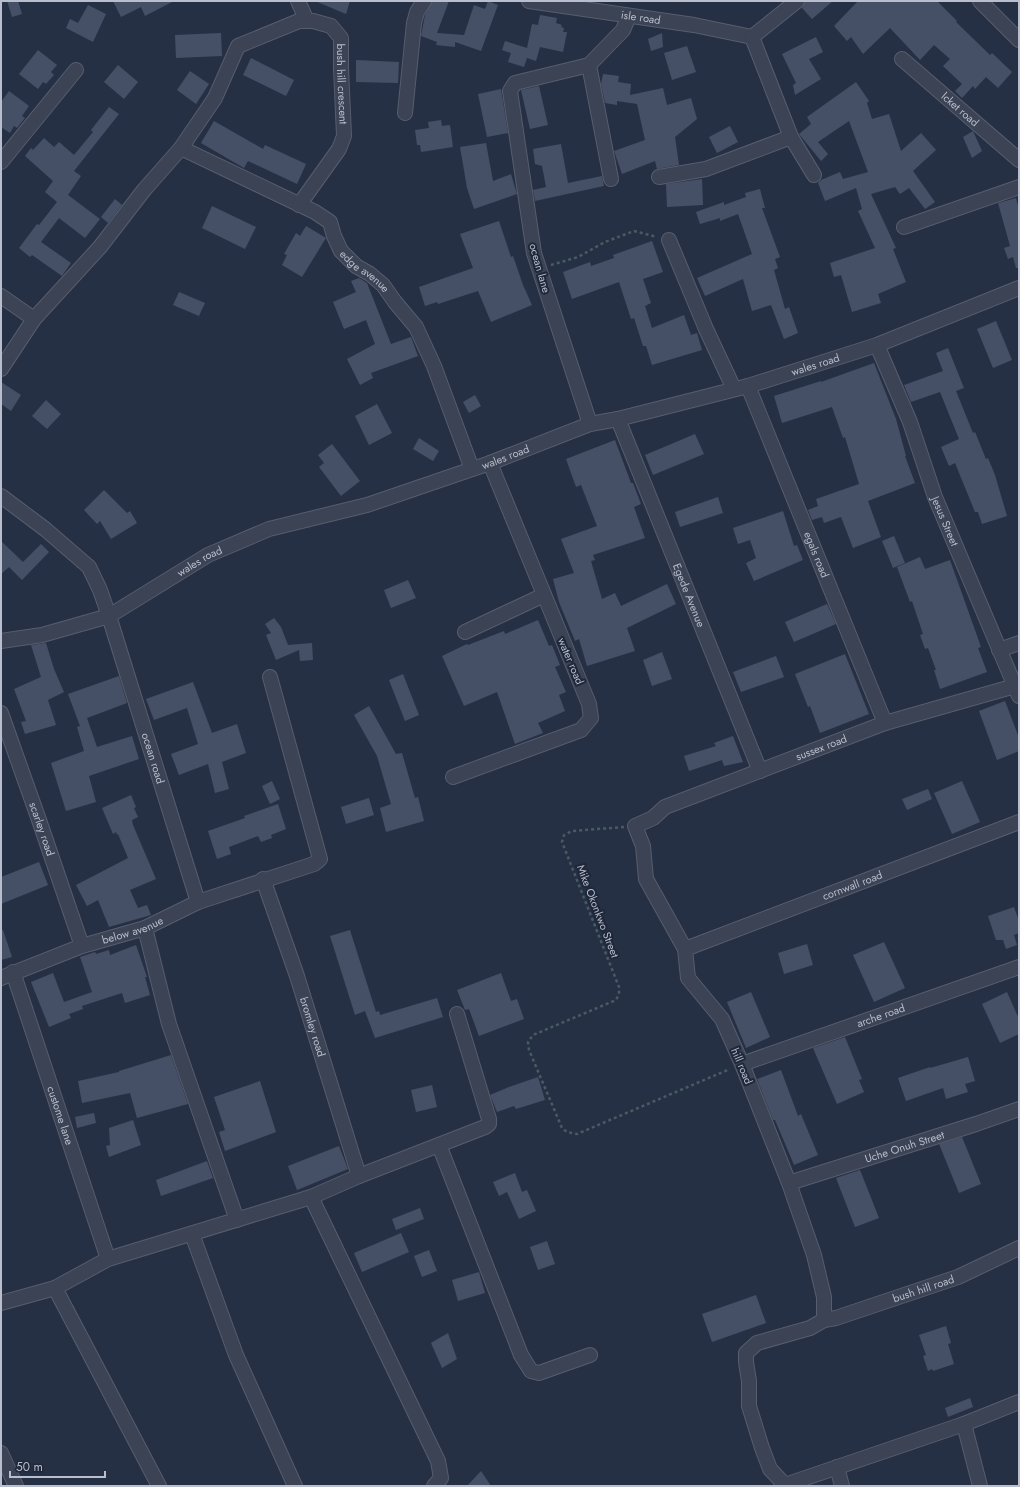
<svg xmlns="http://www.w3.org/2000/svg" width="1020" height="1487" font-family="Jost,sans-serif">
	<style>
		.building { fill: #455067 }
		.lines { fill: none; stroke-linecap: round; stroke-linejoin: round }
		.minor-casing { stroke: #565e6e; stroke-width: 16 }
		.path { stroke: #475c61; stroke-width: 2.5; stroke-dasharray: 3 3; stroke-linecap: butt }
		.minor { stroke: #3b4354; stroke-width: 14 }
		.labels { text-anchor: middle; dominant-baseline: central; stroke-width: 4; stroke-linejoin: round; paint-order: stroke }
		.street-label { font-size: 11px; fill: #b8becd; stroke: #1f283a }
	</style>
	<rect width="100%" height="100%" fill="#263045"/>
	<!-- building -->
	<g class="building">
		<path d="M7 1H18L22 14 12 17Z"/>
		<path d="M113 1H174L145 16 141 7 121 17Z"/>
		<path d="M315 1H350L346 14Z"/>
		<path d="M432 1H449L437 33 464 35 474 5 485 9 488 1 498 5 481 51 455 42V47L436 45 437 42 421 36 425 15Z"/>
		<path d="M805 1H833L812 19 802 8Z"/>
		<path d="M858 1H937L957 21 956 22 990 55 992 53 1012 72 998 88 986 77 975 89 973 86 962 98 955 91 962 84 943 66 950 59 934 45 920 60 890 28 863 54 851 37 847 41 834 26Z"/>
		<path d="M88 5 106 14 93 42 66 28 70 19 78 23Z"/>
		<path d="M540 15 557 18 556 23 562 25 561 27 564 28 563 32H567L563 52 540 47 536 61 527 58 524 67 508 62 511 53 502 50 505 41 527 48 532 24 538 25Z"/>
		<path d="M221 33 222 56 176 58 175 35Z"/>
		<path d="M662 33 663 47 651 51 648 39Z"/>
		<path d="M816 37 823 52 809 59 821 79 795 95 793 85 796 83 782 54Z"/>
		<path d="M687 46 696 72 672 80 664 53Z"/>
		<path d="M38 50 57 65 51 72 54 75 46 84 43 82 38 89 19 74Z"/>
		<path d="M251 58 294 80 286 96 243 75Z"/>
		<path d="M356 60 399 62 398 83 356 82Z"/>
		<path d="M118 65 138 82 124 99 104 82Z"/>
		<path d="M190 71 209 84 196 104 177 90Z"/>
		<path d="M603 74 619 76 618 82 631 84 630 95 663 88 667 105 691 98 697 119 675 137 679 165 657 169 655 161 622 174 614 151 645 140 637 104 617 101V105L605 103 601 84Z"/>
		<path d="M856 82 869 101 867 103 872 119 889 114 901 151 921 133 936 150 913 171 935 202 925 209 909 188 900 194 895 187 871 194 896 248 893 249 906 282 878 294 881 303 852 312 841 275 834 277 830 263 875 248 858 211 862 209 856 188 825 201 818 183 821 180 840 172 843 179 868 172 849 121 818 142 828 154 821 161 799 134 811 124 807 117Z"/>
		<path d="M539 86 548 125 530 129 521 90Z"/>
		<path d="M501 89 508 133 487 137 478 94Z"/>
		<path d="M9 91 29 106 22 116 25 118 17 128 14 126 10 133 1 127V102Z"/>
		<path d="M109 107 119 114 74 171 81 176 68 195 100 219 85 238 59 218 41 242 71 263 62 276 32 255 30 257 19 248 37 224 39 225 57 202 45 192 53 181 25 156 31 148 33 150 44 138 54 147 59 142 74 155 93 132 91 130Z"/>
		<path d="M441 120 442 126 450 125 453 147 421 152 420 145H417L415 130 429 128 428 122Z"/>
		<path d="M214 121 263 149 265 145 306 164 297 184 248 161 244 168 201 143Z"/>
		<path d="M730 126 738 142 717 153 709 137Z"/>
		<path d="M973 131 982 151 972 158 963 137Z"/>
		<path d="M486 143 493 181 511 174 517 194 474 209 467 188 460 147Z"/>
		<path d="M561 144 568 183 602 176 604 186 535 201 533 190 546 187 542 166 535 164 533 149Z"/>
		<path d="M702 179 703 205 667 207 666 184Z"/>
		<path d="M760 189 765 208H762L780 257 775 259 778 268 774 270 785 309 789 307 798 333 784 339 771 305 752 311 743 279 705 296 697 278 752 254 738 214 720 221V218L700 224 696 212 724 202V205L746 197 745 193Z"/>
		<path d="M1016 198 1019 210V268H1016L1013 257 1008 259 1004 248 1010 246 998 203Z"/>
		<path d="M115 199 122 205 108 223 101 217Z"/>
		<path d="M212 206 256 227 245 249 202 228Z"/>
		<path d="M499 221 511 257 513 256 523 285 532 305 491 322 478 291 438 304 437 302 425 306 419 287 473 268 460 234Z"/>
		<path d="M306 226 326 238 302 277 282 265 287 255 284 254 296 233 300 236Z"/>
		<path d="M652 241 663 272 643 279 651 303 645 306 652 328 684 315 691 335 697 333 702 350 652 365 646 346H643L634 318 631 319 619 282 572 299 563 272 590 262 591 266 614 258 613 255Z"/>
		<path d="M359 278 367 283 391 344 411 337 418 356 371 373 373 378 360 385 347 359 375 344 366 320 344 329 333 302 356 292 351 281Z"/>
		<path d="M179 292 205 303 199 316 173 305Z"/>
		<path d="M996 321 1012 360 993 368 977 329Z"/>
		<path d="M948 348 964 388 956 391 973 433 975 432 986 459 988 458 995 475 1007 516 982 524 978 512H975L955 463 949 466 941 447 959 439 940 392 911 402 904 385 943 371 936 353Z"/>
		<path d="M874 363 896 419 906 456H905L915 483 868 501 881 537 853 548 841 517 824 523 822 517 812 520 808 510 818 506 816 499 859 484 845 437 843 438 832 407 782 423 774 396 821 381V382Z"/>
		<path d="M1 382 21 395 11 411 1 404Z"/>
		<path d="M475 395 481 406 469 413 463 402Z"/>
		<path d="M46 400 61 414 47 429 32 416Z"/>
		<path d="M377 404 392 433 369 445 355 416Z"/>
		<path d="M695 434 704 454 653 475 645 455Z"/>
		<path d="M419 438 439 451 433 461 413 449Z"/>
		<path d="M615 440 631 483H633L641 504 634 507 645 538 593 555 595 560 591 561 602 599 615 593 621 606 667 584 676 604 627 628 635 651 587 666 579 639 575 641 559 602 553 579 574 573 561 539 597 526 581 485 576 487 566 459Z"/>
		<path d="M332 444 360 481 341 496 319 467 324 463 318 455Z"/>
		<path d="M104 490 127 513 130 511 137 523 111 539 100 521 97 524 84 510Z"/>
		<path d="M718 497 723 513 680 527 675 512Z"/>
		<path d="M783 511 794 546 797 545 803 560 754 581 746 563 756 558 750 540 738 544 733 528Z"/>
		<path d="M894 536 905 563 893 568 882 541Z"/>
		<path d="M1 541 23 562 41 544 49 552 22 580 9 567 1 574Z"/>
		<path d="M920 557 925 569 950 560 970 616 981 647 978 648 987 672 940 689 934 670H936L928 648 925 649 920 635 923 634 912 601 910 602 897 567Z"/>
		<path d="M408 580 416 598 391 608 384 590Z"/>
		<path d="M827 604 836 624 794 642 785 622Z"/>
		<path d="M274 618 281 627 288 645 312 643 313 660 300 661 299 650 276 660 266 635 271 633 265 624Z"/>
		<path d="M538 620 549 646 552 645 560 665 555 667 566 692 559 695 565 711 538 723 543 733 515 744 497 692 464 706 442 656 467 644 468 645 504 631 505 634Z"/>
		<path d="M46 643 54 669 64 692 48 700 56 725 25 734 21 722 26 721 14 689 41 677 31 645Z"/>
		<path d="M662 652 672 679 652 686 643 660Z"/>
		<path d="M845 654 869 714 820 733 810 706 808 707 795 674Z"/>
		<path d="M776 656 784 677 741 692 733 672Z"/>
		<path d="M403 674 419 715 405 721 389 680Z"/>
		<path d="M119 676 127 703 87 718 97 747 132 736 139 759 89 776 96 802 66 811 51 763 84 751 77 727 80 726 68 694Z"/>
		<path d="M193 682 212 733 237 724 246 753 222 762 229 789 215 793 208 764 179 775 171 754 198 744 187 708 154 720 146 699Z"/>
		<path d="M1005 701 1019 738V751L997 760 979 711Z"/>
		<path d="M369 706 396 754 402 753 415 798 418 797 424 821 386 832 380 808 391 804 377 756 354 715Z"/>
		<path d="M733 736 743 762 724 766 722 760 689 771 684 756 716 746 714 743Z"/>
		<path d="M272 781 280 799 270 804 262 786Z"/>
		<path d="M962 781 980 822 952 834 934 793Z"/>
		<path d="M928 789 932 799 907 810 902 799Z"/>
		<path d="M131 795 136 807 134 808 138 817 132 820 133 825 156 879 130 890 138 908 147 905 151 915 109 927 98 900 87 906 76 885 128 858 118 834 117 835 116 832 113 834 102 808Z"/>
		<path d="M369 798 374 815 346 824 341 807Z"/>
		<path d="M278 804 286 829 271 835 272 838 261 842 258 836 229 847 231 854 217 859 208 831 245 818 244 816Z"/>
		<path d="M39 862 48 885 1 904V877Z"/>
		<path d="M1014 907 1019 921V933L1014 935 1017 945 1006 949 1003 940H996L988 916Z"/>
		<path d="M1 930H3L12 957 1 960Z"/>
		<path d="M350 930 376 1012 379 1011 380 1015 437 998 443 1017 375 1038 365 1011 355 1015 330 936Z"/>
		<path d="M884 942 905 988 874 1002 853 955Z"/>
		<path d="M807 944 813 965 784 974 778 953Z"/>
		<path d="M136 945 147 977H145L150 995 125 1003 122 993 82 1006 83 1009 69 1014 71 1018 49 1027 31 982 53 973 64 1002 92 992 80 957 95 952 96 954 109 950 110 955Z"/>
		<path d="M501 973 511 1001 517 999 524 1019 479 1036 469 1009 465 1010 457 990Z"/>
		<path d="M751 992 770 1037 746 1048 727 1002Z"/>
		<path d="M1007 992 1019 1019V1034L1000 1043 982 1004Z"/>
		<path d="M845 1037 862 1079 859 1080 864 1092 837 1104 813 1048Z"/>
		<path d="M171 1055 188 1104 137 1118 130 1093 82 1103 78 1081 119 1072V1071Z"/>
		<path d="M968 1057 975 1081 965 1084 968 1092 946 1099 943 1088 906 1101 898 1078 930 1067V1068Z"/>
		<path d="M781 1070 798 1116 801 1114 818 1155 794 1165 775 1120H773L757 1079Z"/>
		<path d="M538 1077 545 1100 516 1109 514 1106 497 1112 490 1095 509 1087Z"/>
		<path d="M260 1081 276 1132 225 1151 219 1132 225 1130 214 1097Z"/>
		<path d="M432 1085 437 1107 416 1112 411 1090Z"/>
		<path d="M94 1113 96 1123 77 1128 75 1117Z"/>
		<path d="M133 1120 141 1145 109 1157 106 1146 110 1145 109 1128Z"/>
		<path d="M962 1137 981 1184 959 1193 939 1144Z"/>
		<path d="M339 1146 348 1169 297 1190 288 1166Z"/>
		<path d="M207 1161 213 1178 161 1196 156 1180Z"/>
		<path d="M860 1170 879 1218 855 1227 836 1178Z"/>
		<path d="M515 1173 522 1192 527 1190 536 1211 519 1219 507 1192 499 1196 493 1182Z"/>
		<path d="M420 1208 424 1219 396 1230 392 1219Z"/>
		<path d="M401 1233 409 1252 362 1272 354 1253Z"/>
		<path d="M547 1241 555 1264 538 1270 530 1247Z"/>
		<path d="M429 1250 437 1271 422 1277 414 1256Z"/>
		<path d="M479 1272 485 1293 458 1301 452 1280Z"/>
		<path d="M756 1295 766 1323 712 1342 702 1314Z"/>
		<path d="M946 1326 951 1343 948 1344 954 1364 933 1371 932 1369 928 1371 923 1356 926 1355 919 1335Z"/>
		<path d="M448 1333 457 1359 442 1368 431 1343Z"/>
		<path d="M970 1398 973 1407 948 1417 945 1408Z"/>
		<path d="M481 1471 491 1486H467Z"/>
	</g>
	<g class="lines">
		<!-- minor casing -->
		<g class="minor-casing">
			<g id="minor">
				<path d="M298 1 307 21"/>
				<path id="s1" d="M529 1 694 25 752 37"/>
				<path d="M980 1 1019 40"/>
				<path d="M752 37 791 137 814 175"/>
				<path d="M752 37 797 1"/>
				<path id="s2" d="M902 59 1019 160"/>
				<path d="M589 65 611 179"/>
				<path d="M405 113 414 23 417 12 424 1"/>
				<path id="s3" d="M181 148 315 212 330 222 334 236 341 251 356 266 370 274 383 285 395 302 416 327 434 366 472 469"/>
				<path d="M1 162 76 70"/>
				<path d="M659 177 706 169 791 137"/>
				<path d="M904 227 1019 187"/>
				<path d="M669 240 706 329 734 389"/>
				<path d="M1 296 34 319"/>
				<path id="s4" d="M877 345 910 422 935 497 1019 696"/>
				<path id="s5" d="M1 369 34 319 100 247 144 190 181 148 215 98 238 46 299 21H313L331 26 341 38V68L344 136 339 149 299 205"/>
				<path id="s6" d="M748 386 885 723"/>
				<path id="s7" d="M618 419 760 771"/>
				<path d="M590 424 534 253 510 91 515 83 589 65 623 30 629 16"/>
				<path id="s8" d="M1 496 45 529 89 567 100 590 109 616 198 902"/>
				<path d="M465 632 544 595"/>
				<path id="s9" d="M1 641 42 635 109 616 208 555 269 529 367 505 490 463 590 424 618 419 748 386 877 345 1019 288"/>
				<path d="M999 650 1019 643"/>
				<path id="s10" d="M1 713 39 820 82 946"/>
				<path d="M453 777 581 730 591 718 589 704 490 463"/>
				<path id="s11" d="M263 879 297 976 359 1176"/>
				<path d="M145 928 169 1024 237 1220"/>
				<path id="s12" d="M685 949 1019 822"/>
				<path id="s13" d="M13 972 108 1259"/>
				<path id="s14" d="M1 978 82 946 145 928 198 902 314 864 320 859 270 677"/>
				<path id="s15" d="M742 1064 1019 967"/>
				<path d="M439 1145 521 1355 531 1371 539 1373 590 1355"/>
				<path id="s16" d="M789 1183 976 1124 1019 1109"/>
				<path d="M311 1197 438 1461 441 1478 434 1486"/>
				<path d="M192 1234 236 1355 295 1486"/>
				<path d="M55 1288 159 1486"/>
				<path d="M1 1303 55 1288 108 1259 311 1197 359 1176 485 1127 489 1124V1119L457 1014"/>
				<path id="s17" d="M824 1320V1297L814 1255 789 1183 742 1064 722 1019 688 978 685 949 646 879 643 846 635 826 653 818 665 807 885 723 1015 686"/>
				<path d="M964 1424 980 1486"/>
				<path d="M1 1453 16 1486"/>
				<path d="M837 1467 842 1486"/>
				<path id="s18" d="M785 1485 770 1469 762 1448 749 1406V1381L746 1362V1353L757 1343 810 1328 824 1320 836 1318 958 1277 1019 1248"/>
				<path d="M782 1486 964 1424 1019 1402"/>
			</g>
		</g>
		<!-- path -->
		<g class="path">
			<path d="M551 265 578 257 605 242 634 231 657 237"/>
			<path d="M624 827 572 831 564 835 562 842 619 987V994L616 1000 533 1035 528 1042 529 1050 562 1128 567 1132 577 1134 730 1069"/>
		</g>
		<!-- minor -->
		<use href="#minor" class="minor"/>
	</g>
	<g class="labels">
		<!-- street labels -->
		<g class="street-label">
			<text stroke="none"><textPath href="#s1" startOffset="113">isle road</textPath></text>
			<text stroke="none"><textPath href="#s5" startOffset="563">bush hill crescent</textPath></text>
			<text stroke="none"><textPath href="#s2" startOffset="77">lcket road</textPath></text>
			<text transform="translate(540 268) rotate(74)">ocean lane</text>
			<text stroke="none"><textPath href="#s3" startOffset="229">edge avenue</textPath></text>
			<text stroke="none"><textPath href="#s9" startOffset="865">wales road</textPath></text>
			<text stroke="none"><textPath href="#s9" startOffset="541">wales road</textPath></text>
			<text stroke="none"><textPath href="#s4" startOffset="189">Jesus Street</textPath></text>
			<text stroke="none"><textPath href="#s6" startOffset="182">egals road</textPath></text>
			<text stroke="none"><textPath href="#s9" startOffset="217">wales road</textPath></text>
			<text stroke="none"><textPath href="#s7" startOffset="190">Egede Avenue</textPath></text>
			<text transform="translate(571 661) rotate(67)">water road</text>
			<text stroke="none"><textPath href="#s17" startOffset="740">sussex road</textPath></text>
			<text stroke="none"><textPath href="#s8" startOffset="315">ocean road</textPath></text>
			<text stroke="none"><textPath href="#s10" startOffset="123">scarley road</textPath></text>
			<text stroke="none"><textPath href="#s12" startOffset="179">cornwall road</textPath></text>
			<text transform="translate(598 911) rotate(69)">Mike Okonkwo Street</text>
			<text stroke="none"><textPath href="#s14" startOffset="140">below avenue</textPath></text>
			<text stroke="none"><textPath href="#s15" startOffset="147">arche road</textPath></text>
			<text stroke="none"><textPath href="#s11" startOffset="156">bromley road</textPath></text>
			<text transform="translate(742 1066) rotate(67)">hill road</text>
			<text stroke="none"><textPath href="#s13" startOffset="151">custome lane</textPath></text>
			<text stroke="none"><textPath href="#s16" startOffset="121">Uche Onuh Street</textPath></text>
			<text stroke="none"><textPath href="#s18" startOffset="332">bush hill road</textPath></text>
		</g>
	</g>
	<!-- border -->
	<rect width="1020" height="1487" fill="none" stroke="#b8becd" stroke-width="4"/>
	<!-- scale -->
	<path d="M10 1471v6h95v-6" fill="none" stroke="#b8becd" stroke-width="2"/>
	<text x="16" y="1471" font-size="12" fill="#b8becd" stroke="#1f283a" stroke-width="3" paint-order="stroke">50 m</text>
</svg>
